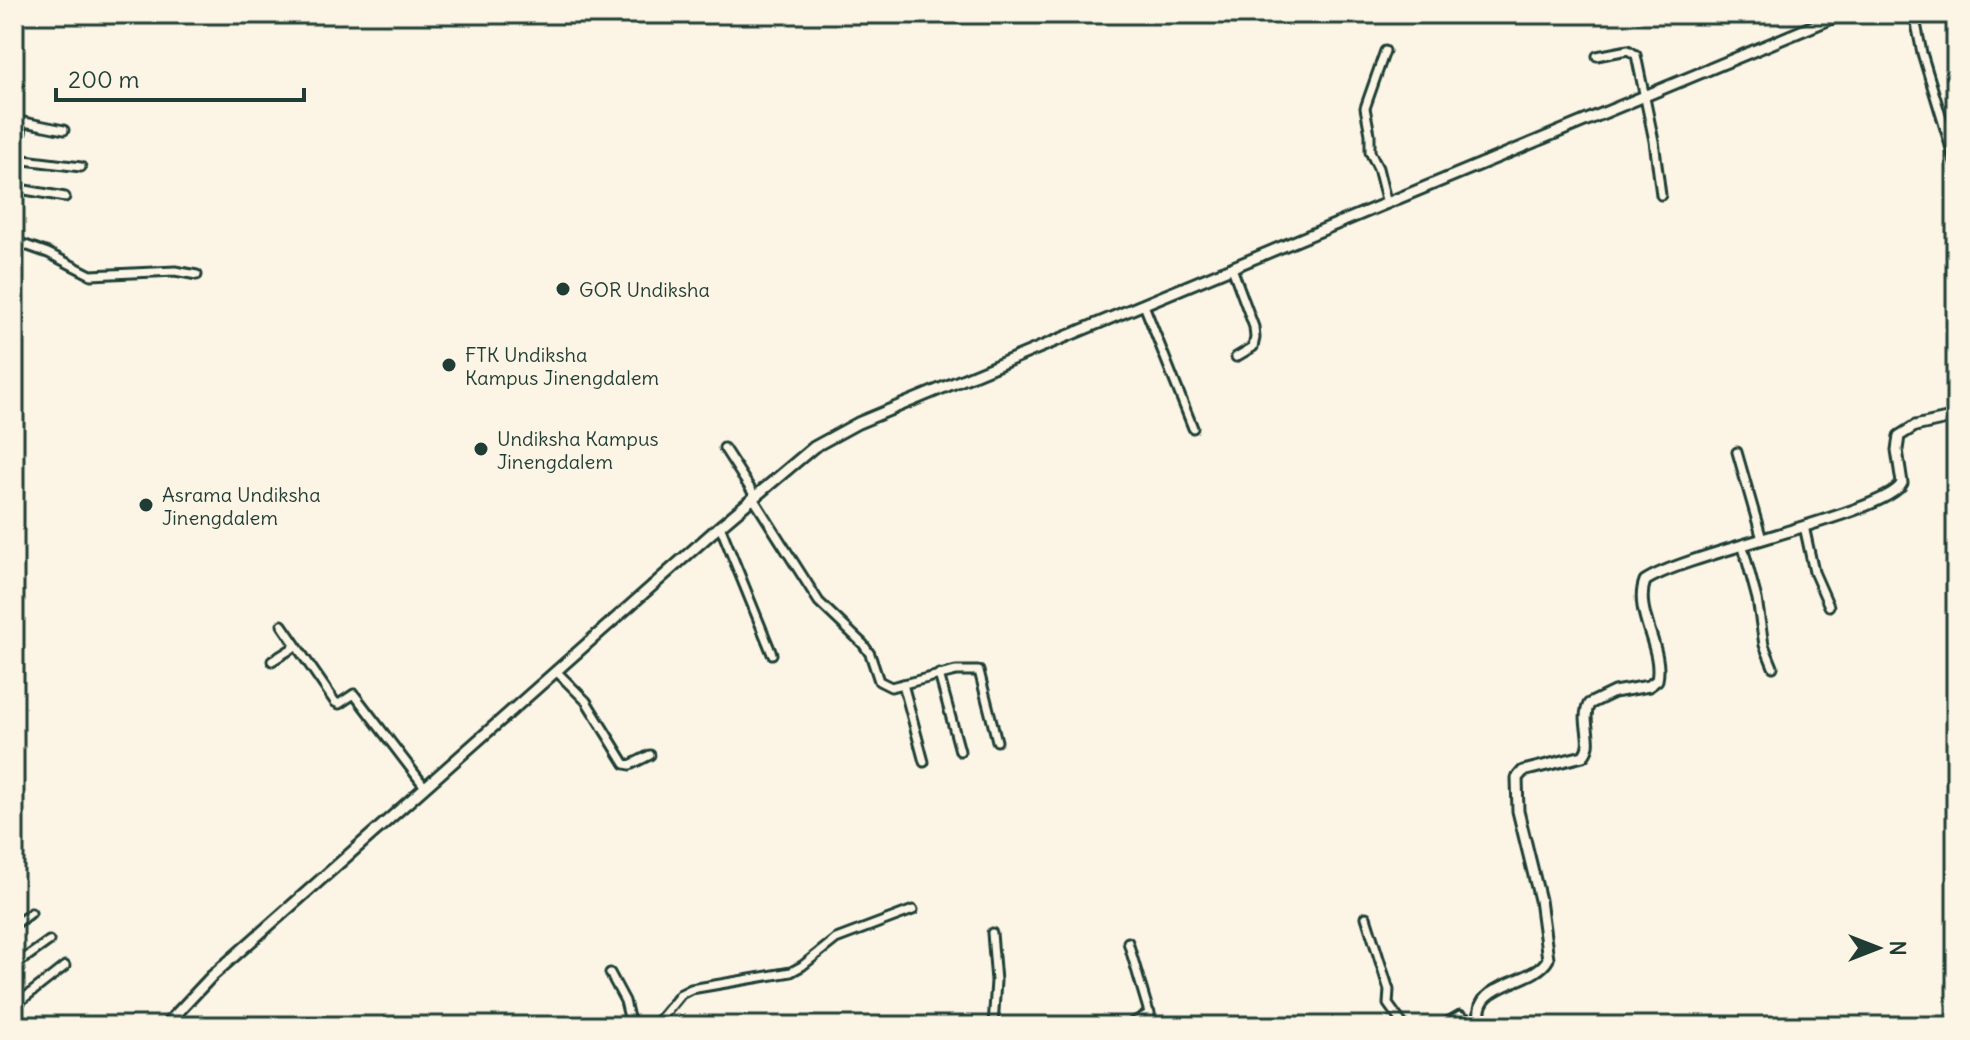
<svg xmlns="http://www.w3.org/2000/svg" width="1970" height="1040" font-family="Delius,sans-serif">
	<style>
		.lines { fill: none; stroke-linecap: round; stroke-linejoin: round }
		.street-casing { stroke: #1f3d34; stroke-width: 13 }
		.secondary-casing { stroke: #1f3d34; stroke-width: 15 }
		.street { stroke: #fcf5e5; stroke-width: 7 }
		.secondary { stroke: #fcf5e5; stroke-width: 9 }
		.poi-dot { fill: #1f3d34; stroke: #fcf5e5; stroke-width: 3 }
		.labels { text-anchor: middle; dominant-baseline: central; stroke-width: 6; stroke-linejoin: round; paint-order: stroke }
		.poi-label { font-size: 20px; fill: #1f3d34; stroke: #fcf5e5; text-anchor: start }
	</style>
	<rect width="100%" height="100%" fill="#fcf5e5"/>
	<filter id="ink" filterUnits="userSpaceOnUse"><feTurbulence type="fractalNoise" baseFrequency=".0125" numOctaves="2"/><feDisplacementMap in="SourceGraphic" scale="16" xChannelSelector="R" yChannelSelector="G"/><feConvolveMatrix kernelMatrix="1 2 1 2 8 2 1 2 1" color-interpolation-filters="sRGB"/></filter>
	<g filter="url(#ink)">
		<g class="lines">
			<!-- street casing -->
			<g class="street-casing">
				<g id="street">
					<path d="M1914 14 1922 53 1956 165"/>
					<path d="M1385 51 1365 108 1370 134V152L1378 168 1387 204"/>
					<path d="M1597 56 1628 50 1636 55 1654 141 1661 195"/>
					<path d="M14 120 64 130"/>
					<path d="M16 159 81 167"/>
					<path d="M14 169 23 122"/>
					<path d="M14 188 65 197"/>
					<path d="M14 241 48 253 91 275 175 271 197 275"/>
					<path d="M1232 268 1254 327 1255 338 1253 347 1236 357"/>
					<path d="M1144 305 1193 428"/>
					<path d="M724 448 755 496"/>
					<path d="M1737 452 1762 539"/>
					<path d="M753 498 819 602 863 644 870 654 879 681 891 687 956 671H979L997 741"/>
					<path d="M720 526 772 654"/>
					<path d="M1804 526 1814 572 1829 606"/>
					<path d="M1743 547 1757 599 1764 645 1773 667"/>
					<path d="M282 625 335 702 339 704 354 694 425 787"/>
					<path d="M272 661 296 646"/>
					<path d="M556 671 586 701 625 764 630 765 650 755"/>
					<path d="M939 674 960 751"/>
					<path d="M903 684 924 762"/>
					<path d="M1366 917 1389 990 1388 1004 1404 1026"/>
					<path d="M14 925 31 913"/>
					<path d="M992 933 996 981 993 1026"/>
					<path d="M1128 942 1153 1026"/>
					<path d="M14 966 49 941"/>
					<path d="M610 973 625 1001 631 1026"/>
					<path d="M14 1006 65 966"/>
					<path d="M635 1026 658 1022 681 994 691 989 791 972 802 966 836 939 913 910"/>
					<path d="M1127 1026 1150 1013"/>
					<path d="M1441 1026 1460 1015 1481 1026"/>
				</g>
			</g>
			<!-- secondary casing -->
			<g class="secondary-casing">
				<g id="secondary">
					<path d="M14 14H15"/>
					<path d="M165 1026 212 976 713 532 814 447 858 423 1842 14"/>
					<path d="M1482 1026C1466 981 1534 986 1548 959L1540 900 1518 811 1517 778 1523 771 1583 756C1596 742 1580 722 1589 704L1614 692 1649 686 1657 680C1664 648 1633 612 1645 581 1685 553 1889 513 1902 483L1897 450 1899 436 1915 426 1956 417"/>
				</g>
			</g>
			<!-- street -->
			<use href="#street" class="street"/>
			<!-- secondary -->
			<use href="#secondary" class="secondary"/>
		</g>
	</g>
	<!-- markers -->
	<g class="poi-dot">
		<circle cx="563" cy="289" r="8"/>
		<circle cx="449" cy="365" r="8"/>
		<circle cx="481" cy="449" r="8"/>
		<circle cx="146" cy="505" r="8"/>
	</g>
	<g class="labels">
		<!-- poi labels -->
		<g class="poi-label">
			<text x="579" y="289">GOR Undiksha</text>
			<text x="465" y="354">FTK Undiksha<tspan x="465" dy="23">Kampus Jinengdalem</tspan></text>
			<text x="497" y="438">Undiksha Kampus<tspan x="497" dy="23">Jinengdalem</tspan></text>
			<text x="162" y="494">Asrama Undiksha<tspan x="162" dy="23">Jinengdalem</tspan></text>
		</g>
	</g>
	<!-- margin -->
	<rect width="1970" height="1040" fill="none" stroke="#fcf5e5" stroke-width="48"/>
	<rect x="24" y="24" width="1922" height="992" fill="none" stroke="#1f3d34" stroke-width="3" filter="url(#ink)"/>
	<!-- north arrow -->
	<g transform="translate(1878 948) rotate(90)" stroke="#fcf5e5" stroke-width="6" paint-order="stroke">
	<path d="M0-6L14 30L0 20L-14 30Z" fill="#1f3d34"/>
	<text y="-12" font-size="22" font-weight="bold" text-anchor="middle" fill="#1f3d34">N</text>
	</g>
	<!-- scale -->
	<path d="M56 88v12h248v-12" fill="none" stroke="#1f3d34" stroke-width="4"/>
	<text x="68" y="88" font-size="24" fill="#1f3d34" stroke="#fcf5e5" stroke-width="6" paint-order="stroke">200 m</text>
</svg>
